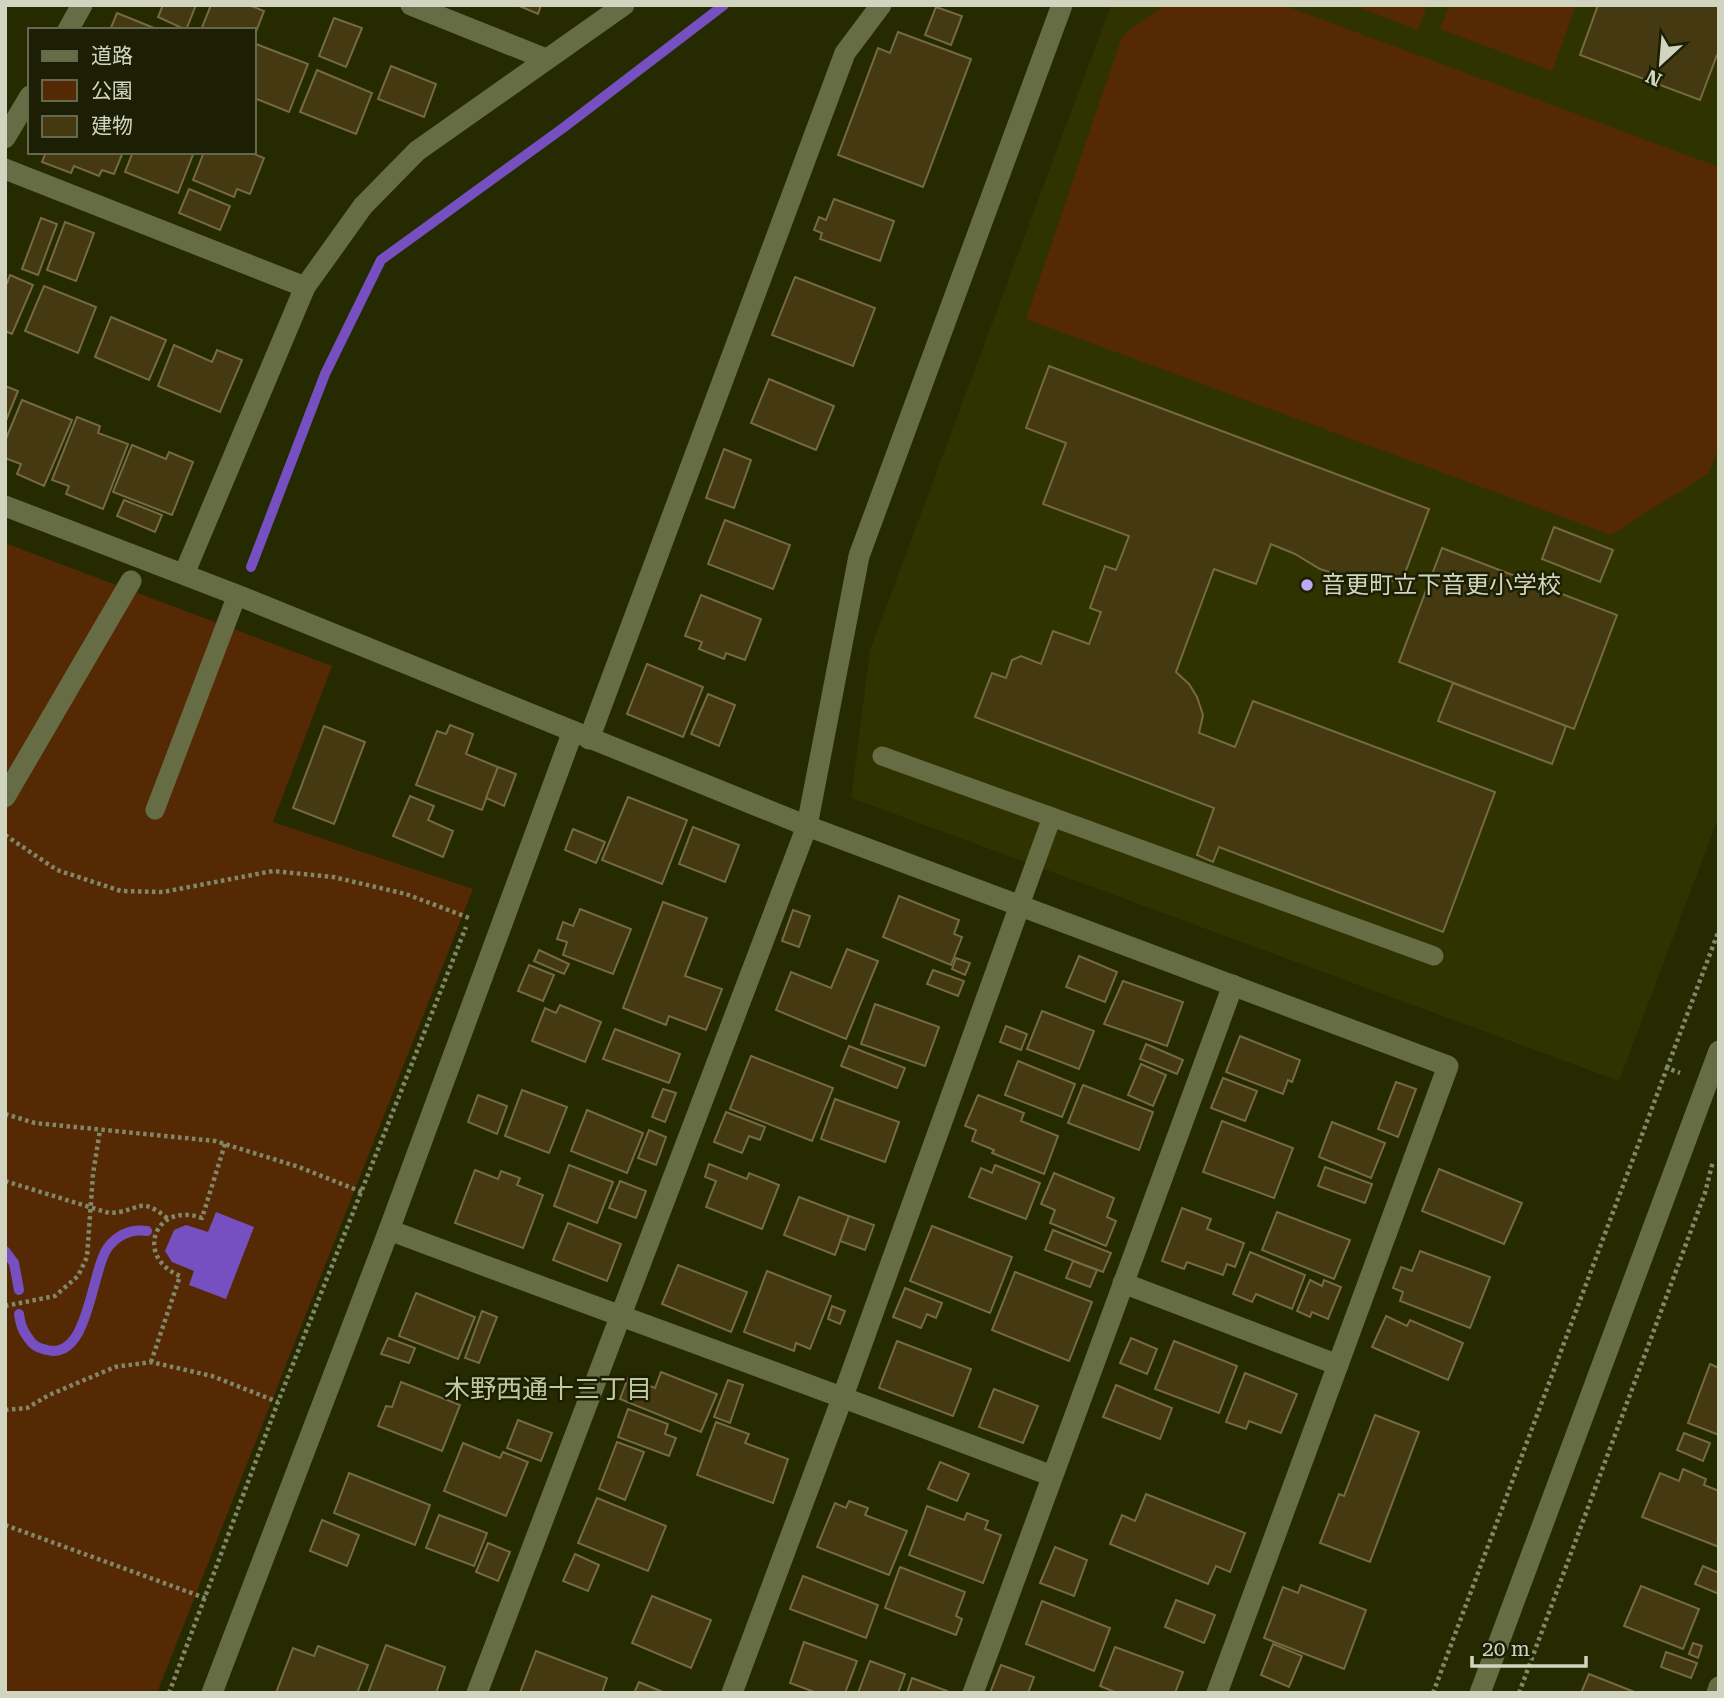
<svg xmlns="http://www.w3.org/2000/svg" width="1724" height="1698" font-family="'Roboto Serif','Noto Sans JP',serif">
	<style>
		.built { fill: #2f3300 }
		.green { fill: #552903 }
		.water { fill: #7650c1 }
		.lines { fill: none; stroke-linecap: round; stroke-linejoin: round }
		.stream { stroke: #7650c1; stroke-width: 10 }
		.building { fill: #443910; stroke: #756a41; stroke-width: 2 }
		.path { stroke: #838769; stroke-width: 4.5; stroke-dasharray: 3.5 3.5; stroke-linecap: butt }
		.lane { stroke: #666c43; stroke-width: 19 }
		.street { stroke: #666c43; stroke-width: 21 }
		.poi-dot { fill: #bda9f5; stroke: #1c1f03; stroke-width: 2.5 }
		.labels { text-anchor: middle; dominant-baseline: central; stroke-width: 5; stroke-linejoin: round; paint-order: stroke }
		.poi-label { font-size: 24px; fill: #d1d5bf; stroke: #1c1f03; text-anchor: start }
		.neighbourhood-label { font-size: 26px; fill: #c1c99d; stroke: #1c1f03 }
	</style>
	<rect width="100%" height="100%" fill="#252a01"/>
	<!-- built -->
	<path class="built" d="M1111 5H1719V816L1619 1081 851 798 870 650Z"/>
	<!-- green -->
	<g class="green">
		<path d="M1165 5H1283L1719 167V446L1709 473 1611 535 1026 319 1122 36Z"/>
		<path d="M1352 5H1427L1418 30Z"/>
		<path d="M1449 5H1576L1552 71 1440 29Z"/>
		<path d="M5 543 332 666 273 822 473 889 157 1693H5Z"/>
	</g>
	<!-- water -->
	<path class="water" d="M216 1212 254 1227 226 1299 189 1285 194 1271 172 1262 165 1251 174 1230 186 1225 208 1232Z"/>
	<g class="lines">
		<!-- stream -->
		<g class="stream">
			<path d="M251 567 325 374 381 260 563 128 724 5"/>
			<path d="M5 1251 14 1263 19 1290"/>
			<path d="M19 1314C21 1328 24 1333 32 1343 37 1348 40 1348 47 1350 90 1361 91 1267 109 1246 120 1233 132 1229 147 1231"/>
		</g>
	</g>
	<!-- building -->
	<g class="building">
		<path d="M163 5H196L186 30 158 17Z"/>
		<path d="M211 5H249L264 11 254 37V30H201Z"/>
		<path d="M517 5H541L538 14Z"/>
		<path d="M1598 5H1719V55H1717L1700 100 1580 55Z"/>
		<path d="M936 7 962 16 951 45 925 35Z"/>
		<path d="M117 13 159 30H110Z"/>
		<path d="M334 18 362 28 346 67 319 56Z"/>
		<path d="M898 32 971 59 923 187 838 155 878 48 890 53Z"/>
		<path d="M256 44 308 64 289 112 254 98V49Z"/>
		<path d="M391 66 436 84 424 117 378 99Z"/>
		<path d="M317 70 372 93 356 134 300 112Z"/>
		<path d="M46 152H123L114 174 102 170 99 176 74 166 71 173 42 162Z"/>
		<path d="M133 152H194L178 193 125 172Z"/>
		<path d="M204 152H249L264 158 250 194 237 189 234 197 193 180Z"/>
		<path d="M189 189 230 206 220 230 179 213Z"/>
		<path d="M834 199 894 221 880 261 820 239 822 233 814 230 819 217 826 220Z"/>
		<path d="M41 218 57 224 38 275 22 269Z"/>
		<path d="M65 222 94 233 76 281 47 270Z"/>
		<path d="M10 275 33 285 12 334 5 331V282L7 283Z"/>
		<path d="M795 277 875 308 853 366 772 335Z"/>
		<path d="M44 286 96 307 78 353 25 331Z"/>
		<path d="M111 317 166 340 149 380 95 357Z"/>
		<path d="M174 345 212 362 217 350 242 360 220 412 158 386Z"/>
		<path d="M1049 366 1429 509 1402 581H1369L1339 575 1320 569 1295 554 1271 544 1256 584 1214 569 1176 672 1189 684 1197 697 1203 715 1199 733 1235 747 1253 701 1495 792 1443 932 1219 847 1213 862 1197 855 1214 808 975 717 992 673 1006 678 1012 660 1021 656 1041 664 1053 631 1089 644 1101 612 1090 608 1105 566 1116 570 1129 536 1043 504 1066 443 1026 428Z"/>
		<path d="M769 379 834 406 816 450 751 423Z"/>
		<path d="M5 386 18 391 5 423Z"/>
		<path d="M22 400 72 420 44 486 17 474 21 464 5 458V441Z"/>
		<path d="M77 417 100 426 98 433 128 444 103 509 66 494 69 486 52 480Z"/>
		<path d="M132 445 166 459 169 452 193 462 172 515 113 492Z"/>
		<path d="M724 449 751 460 734 508 706 498Z"/>
		<path d="M124 500 162 515 155 532 117 516Z"/>
		<path d="M725 520 790 545 773 589 708 564Z"/>
		<path d="M1554 527 1613 550 1600 582 1542 559Z"/>
		<path d="M1442 548 1617 615 1574 729 1399 662Z"/>
		<path d="M701 595 761 619 745 660 726 653 724 659 699 649 702 642 685 636Z"/>
		<path d="M647 664 703 687 683 737 627 714Z"/>
		<path d="M1453 683 1566 726 1552 764 1438 721Z"/>
		<path d="M708 694 735 705 719 746 691 734Z"/>
		<path d="M450 725 473 734 466 754 498 767 482 810 416 785 437 731 446 734Z"/>
		<path d="M324 726 365 742 334 824 293 808Z"/>
		<path d="M498 767 516 774 504 806 486 798Z"/>
		<path d="M410 796 434 806 428 820 453 831 443 857 393 836Z"/>
		<path d="M628 797 687 820 662 884 602 860Z"/>
		<path d="M693 827 739 845 725 882 679 864Z"/>
		<path d="M573 829 605 842 596 863 565 850Z"/>
		<path d="M899 896 959 920 954 934 962 937 951 965 883 937Z"/>
		<path d="M663 902 707 918 685 976 722 989 706 1030 669 1016 666 1025 623 1008Z"/>
		<path d="M580 909 631 929 613 974 563 955 567 942 557 939 563 922 573 926Z"/>
		<path d="M793 910 810 916 799 947 782 941Z"/>
		<path d="M847 949 878 961 846 1039 776 1010 791 972 831 988Z"/>
		<path d="M539 950 569 964 564 974 534 961Z"/>
		<path d="M1079 956 1117 972 1105 1002 1066 987Z"/>
		<path d="M956 958 970 963 965 975 952 969Z"/>
		<path d="M529 965 554 975 543 1001 518 991Z"/>
		<path d="M933 970 964 981 958 996 927 984Z"/>
		<path d="M1123 981 1183 1002 1167 1046 1104 1024Z"/>
		<path d="M875 1004 939 1027 925 1066 861 1044Z"/>
		<path d="M560 1005 601 1022 585 1062 532 1041 545 1008 556 1013Z"/>
		<path d="M1042 1011 1094 1031 1079 1069 1027 1049Z"/>
		<path d="M1006 1026 1027 1034 1021 1050 1000 1042Z"/>
		<path d="M615 1029 680 1054 669 1083 603 1059Z"/>
		<path d="M1240 1036 1300 1060 1292 1082 1288 1080 1283 1094 1226 1072Z"/>
		<path d="M1146 1044 1183 1060 1177 1074 1140 1059Z"/>
		<path d="M849 1046 905 1068 897 1088 841 1066Z"/>
		<path d="M751 1056 833 1088 812 1141 730 1109Z"/>
		<path d="M1018 1061 1075 1084 1062 1117 1005 1095Z"/>
		<path d="M1141 1064 1166 1075 1153 1106 1128 1095Z"/>
		<path d="M1223 1078 1257 1091 1245 1121 1211 1108Z"/>
		<path d="M1396 1082 1416 1089 1398 1137 1378 1129Z"/>
		<path d="M1083 1085 1153 1112 1139 1150 1068 1123Z"/>
		<path d="M663 1089 676 1093 665 1122 652 1117Z"/>
		<path d="M522 1090 567 1107 549 1153 505 1136Z"/>
		<path d="M478 1095 507 1106 497 1134 468 1122Z"/>
		<path d="M978 1095 1024 1113 1021 1121 1058 1136 1044 1174 992 1153 994 1150 972 1141 976 1130 965 1126Z"/>
		<path d="M835 1099 899 1122 885 1162 821 1139Z"/>
		<path d="M587 1110 643 1133 627 1173 571 1151Z"/>
		<path d="M726 1112 765 1127 760 1140 749 1136 742 1153 714 1142Z"/>
		<path d="M1222 1121 1293 1148 1274 1198 1203 1172Z"/>
		<path d="M1332 1122 1385 1143 1371 1178 1319 1157Z"/>
		<path d="M649 1130 666 1137 656 1165 638 1158Z"/>
		<path d="M709 1164 747 1179 749 1173 779 1185 762 1229 706 1207 716 1181 705 1177Z"/>
		<path d="M569 1165 613 1182 597 1223 554 1206Z"/>
		<path d="M995 1165 1040 1183 1026 1219 969 1197 981 1168 992 1173Z"/>
		<path d="M1325 1167 1372 1184 1365 1203 1318 1186Z"/>
		<path d="M1439 1169 1522 1203 1504 1244 1422 1211Z"/>
		<path d="M475 1170 498 1179 501 1171 520 1178 517 1185 543 1195 523 1248 455 1223Z"/>
		<path d="M1054 1173 1114 1198 1107 1217 1116 1221 1106 1246 1050 1223 1055 1210 1041 1204Z"/>
		<path d="M620 1181 646 1191 636 1218 609 1208Z"/>
		<path d="M799 1197 849 1216 835 1255 784 1235Z"/>
		<path d="M1182 1208 1211 1219 1207 1229 1244 1243 1235 1267 1227 1264 1223 1275 1187 1262 1184 1269 1162 1261Z"/>
		<path d="M1277 1212 1350 1240 1334 1279 1262 1250Z"/>
		<path d="M849 1216 874 1225 865 1250 840 1241Z"/>
		<path d="M568 1223 621 1244 607 1281 553 1260Z"/>
		<path d="M932 1226 1012 1257 990 1313 910 1281Z"/>
		<path d="M1053 1230 1111 1253 1103 1272 1045 1250Z"/>
		<path d="M1420 1251 1490 1277 1470 1328 1400 1301 1403 1292 1393 1288 1401 1267 1412 1271Z"/>
		<path d="M1250 1252 1305 1275 1292 1309 1256 1294 1252 1302 1233 1294Z"/>
		<path d="M1073 1261 1097 1270 1090 1287 1066 1278Z"/>
		<path d="M678 1265 747 1292 731 1332 662 1304Z"/>
		<path d="M767 1271 831 1296 810 1349 796 1343 794 1351 744 1332Z"/>
		<path d="M1015 1272 1092 1302 1069 1361 992 1330Z"/>
		<path d="M1310 1280 1322 1286 1324 1280 1341 1287 1328 1319 1312 1312 1310 1317 1297 1311Z"/>
		<path d="M905 1288 942 1303 936 1318 927 1314 921 1328 893 1317Z"/>
		<path d="M416 1293 475 1317 458 1359 399 1336Z"/>
		<path d="M832 1306 845 1311 840 1324 828 1319Z"/>
		<path d="M482 1311 497 1317 479 1363 465 1358Z"/>
		<path d="M1386 1316 1407 1326 1410 1320 1463 1343 1448 1380 1372 1347Z"/>
		<path d="M388 1338 415 1348 409 1363 381 1354Z"/>
		<path d="M1131 1338 1157 1349 1147 1374 1120 1363Z"/>
		<path d="M897 1341 971 1369 953 1416 879 1388Z"/>
		<path d="M1174 1341 1237 1366 1219 1413 1155 1389Z"/>
		<path d="M1710 1364 1719 1368V1435L1688 1423Z"/>
		<path d="M661 1372 717 1394 701 1432 620 1399 628 1378 655 1388Z"/>
		<path d="M1245 1373 1297 1394 1281 1433 1249 1421 1246 1429 1226 1422Z"/>
		<path d="M728 1380 743 1385 730 1423 714 1417Z"/>
		<path d="M401 1382 460 1405 442 1451 378 1426 386 1406 392 1407Z"/>
		<path d="M1116 1385 1172 1408 1160 1439 1103 1417Z"/>
		<path d="M994 1389 1038 1406 1023 1443 979 1427Z"/>
		<path d="M628 1409 668 1424 665 1434 676 1438 669 1456 618 1437Z"/>
		<path d="M1375 1415 1419 1432 1370 1562 1320 1543 1339 1494 1344 1496Z"/>
		<path d="M518 1420 552 1433 541 1461 507 1448Z"/>
		<path d="M716 1422 749 1434 745 1443 788 1459 773 1503 697 1475Z"/>
		<path d="M1684 1433 1710 1443 1703 1461 1677 1450Z"/>
		<path d="M617 1442 644 1452 625 1500 599 1489Z"/>
		<path d="M463 1443 500 1458 503 1452 528 1462 506 1516 444 1491Z"/>
		<path d="M940 1462 969 1474 957 1501 928 1489Z"/>
		<path d="M1683 1469 1706 1479 1704 1485 1719 1491V1547L1642 1517 1660 1473 1679 1481Z"/>
		<path d="M349 1473 430 1505 415 1545 334 1513Z"/>
		<path d="M1146 1494 1245 1533 1230 1572 1216 1566 1208 1584 1110 1544 1122 1515 1135 1521Z"/>
		<path d="M597 1498 666 1526 648 1571 578 1543Z"/>
		<path d="M849 1501 868 1508 865 1515 907 1531 889 1575 817 1547 835 1503 846 1508Z"/>
		<path d="M927 1506 964 1520 967 1513 988 1521 985 1529 1001 1535 983 1583 909 1555Z"/>
		<path d="M439 1515 487 1533 474 1566 426 1548Z"/>
		<path d="M322 1520 359 1535 347 1566 310 1551Z"/>
		<path d="M488 1543 510 1552 498 1581 476 1572Z"/>
		<path d="M1055 1547 1087 1560 1074 1596 1040 1583Z"/>
		<path d="M575 1554 599 1565 588 1591 563 1581Z"/>
		<path d="M1703 1566 1719 1573V1594L1695 1584Z"/>
		<path d="M900 1567 965 1592 956 1616 962 1619 956 1635 885 1608Z"/>
		<path d="M803 1576 878 1605 866 1638 790 1609Z"/>
		<path d="M1301 1585 1366 1610 1344 1669 1264 1638 1283 1587 1298 1593Z"/>
		<path d="M1641 1586 1699 1609 1683 1649 1624 1626Z"/>
		<path d="M652 1596 711 1620 691 1668 632 1643Z"/>
		<path d="M1176 1600 1215 1615 1204 1643 1165 1627Z"/>
		<path d="M1042 1601 1110 1628 1094 1671 1026 1644Z"/>
		<path d="M804 1642 857 1661 845 1693H817L790 1683Z"/>
		<path d="M1693 1643 1702 1646 1698 1658 1689 1654Z"/>
		<path d="M1273 1644 1302 1656 1289 1687 1261 1675Z"/>
		<path d="M386 1645 445 1667 436 1693H368Z"/>
		<path d="M318 1646 368 1665 357 1693H276L293 1648 314 1656Z"/>
		<path d="M1115 1647 1183 1672 1175 1693H1117L1100 1686Z"/>
		<path d="M536 1651 607 1678 602 1693H520Z"/>
		<path d="M1666 1652 1697 1663 1691 1678 1661 1667Z"/>
		<path d="M870 1661 905 1674 898 1693H858Z"/>
		<path d="M1001 1665 1034 1677 1028 1693H990Z"/>
		<path d="M1589 1674 1637 1693H1581Z"/>
		<path d="M912 1678 947 1691V1693H907Z"/>
		<path d="M639 1682 665 1693H634Z"/>
	</g>
	<g class="lines">
		<!-- path -->
		<g class="path">
			<path d="M5 835 57 870 121 891 163 892 273 871 333 877 406 894 469 918"/>
			<path d="M1667 1068 1719 930"/>
			<path d="M5 1114 35 1123 215 1141 299 1167 362 1192"/>
			<path d="M5 1181 109 1213C141 1212 138 1194 168 1219"/>
			<path d="M5 1306 55 1296 78 1276 87 1257 93 1174 100 1130"/>
			<path d="M151 1362 180 1276C133 1256 156 1201 202 1218L225 1144"/>
			<path d="M5 1410 27 1408 49 1395 115 1367 151 1362 212 1376 278 1402"/>
			<path d="M5 1525 205 1598"/>
			<path d="M169 1693 278 1402 466 927"/>
			<path d="M1433 1693 1667 1068 1680 1073"/>
			<path d="M1519 1693 1705 1193 1713 1161"/>
		</g>
		<!-- lane -->
		<g class="lane">
			<path d="M882 756 1052 817"/>
			<path d="M155 810 237 595"/>
			<path d="M1020 905 1052 817 1434 956"/>
		</g>
		<!-- street -->
		<g class="street">
			<path d="M411 5 546 59"/>
			<path d="M68 30 82 5"/>
			<path d="M5 138 30 96"/>
			<path d="M5 169 305 287"/>
			<path d="M5 506 237 595 807 826 1448 1066 1217 1693"/>
			<path d="M184 574 305 287 363 206 417 151 624 5"/>
			<path d="M589 739 845 53 881 5"/>
			<path d="M5 797 131 581"/>
			<path d="M389 1230C610 1313 832 1392 1052 1476"/>
			<path d="M1123 1283 1338 1365"/>
			<path d="M212 1693 389 1230 573 731"/>
			<path d="M477 1693 807 826 859 556 1062 5"/>
			<path d="M732 1693 843 1396 1020 905"/>
			<path d="M973 1693 1233 985"/>
			<path d="M1480 1693 1719 1051"/>
			<path d="M1717 1693 1719 1687"/>
		</g>
	</g>
	<!-- markers -->
	<circle class="poi-dot" cx="1307" cy="585" r="7"/>
	<g class="labels">
		<!-- poi labels -->
		<g class="poi-label">
			<text x="1321" y="585">音更町立下音更小学校</text>
		</g>
		<!-- neighbourhood labels -->
		<g class="neighbourhood-label">
			<text x="548" y="1389">木野西通十三丁目</text>
		</g>
	</g>
	<!-- border -->
	<rect width="1724" height="1698" fill="none" stroke="#d1d5bf" stroke-width="14"/>
	<!-- legend -->
	<rect x="28" y="28" width="228" height="126" fill="#1c1f03" stroke="#64684e" stroke-width="2"/>
	<rect x="42" y="51" width="35" height="10" fill="#666c43" stroke="#64684e" stroke-width="2"/>
	<text x="91" y="63" font-size="21" fill="#d1d5bf">道路</text>
	<rect x="42" y="80" width="35" height="21" fill="#552903" stroke="#64684e" stroke-width="2"/>
	<text x="91" y="98" font-size="21" fill="#d1d5bf">公園</text>
	<rect x="42" y="116" width="35" height="21" fill="#443910" stroke="#64684e" stroke-width="2"/>
	<text x="91" y="133" font-size="21" fill="#d1d5bf">建物</text>
	<!-- north arrow -->
	<g transform="translate(1661 63) rotate(206)" stroke="#1c1f03" stroke-width="5" paint-order="stroke">
	<path d="M0-5L12 26L0 18L-12 26Z" fill="#d1d5bf"/>
	<text y="-10" font-size="19" font-weight="bold" text-anchor="middle" fill="#d1d5bf">N</text>
	</g>
	<!-- scale -->
	<path d="M1472 1656v10h114v-10" fill="none" stroke="#d1d5bf" stroke-width="3.5"/>
	<text x="1482" y="1656" font-size="21" fill="#d1d5bf" stroke="#1c1f03" stroke-width="5" paint-order="stroke">20 m</text>
</svg>
